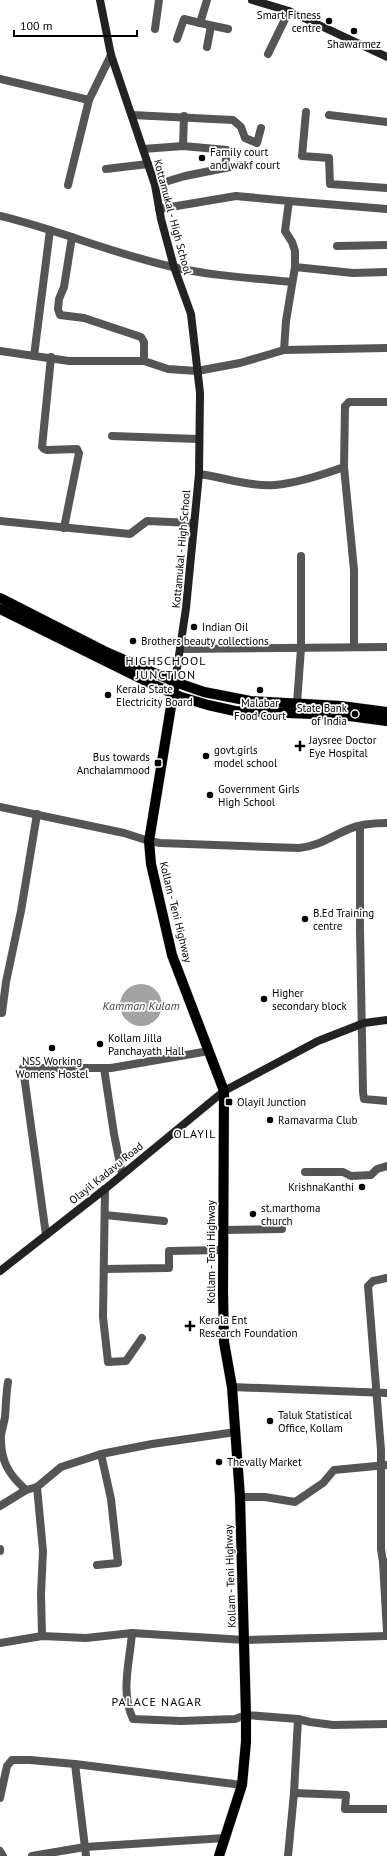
<svg xmlns="http://www.w3.org/2000/svg" width="387" height="1856" font-family="'PT Sans',sans-serif">
	<style>
		.water { fill: #a3a3a3 }
		.lines { fill: none; stroke-linecap: round; stroke-linejoin: round }
		.primary-casing { stroke: #dbdbdb; stroke-width: 11 }
		.street { stroke: #555; stroke-width: 8 }
		.secondary { stroke: #222; stroke-width: 8 }
		.primary { stroke: #000; stroke-width: 10 }
		.poi-dot { fill: #000; stroke: #fff; stroke-width: 1.5 }
		.labels { text-anchor: middle; dominant-baseline: central; stroke-width: 3.5; stroke-linejoin: round; paint-order: stroke }
		.poi-label { font-size: 11px; fill: #000; stroke: #fff; text-anchor: start }
		.street-label { font-size: 11px; fill: #000; stroke: #fff }
		.neighbourhood-label { font-size: 12px; letter-spacing: 1px; fill: #000; stroke: #fff }
		.water-label { font-size: 12px; font-style: italic; fill: #444; stroke: #fff }
	</style>
	<rect width="100%" height="100%" fill="#fff"/>
	<!-- water -->
	<circle class="water" cx="141" cy="1005" r="21"/>
	<g class="lines">
		<!-- primary casing -->
		<g class="primary-casing">
			<g id="primary">
				<path d="M0 598 104 651 175 682 204 692 250 701 341 706 387 712"/>
				<path d="M0 609 152 684 181 697 208 705 235 711 342 715 387 721"/>
				<path d="M175 682 149 841 151 864 172 955 224 1091 223 1292 224 1342 232 1387 240 1497 246 1715V1742L242 1785 219 1856"/>
			</g>
		</g>
		<!-- street -->
		<g class="street">
			<path d="M200 23 228 29"/>
			<path d="M155 29 159 0"/>
			<path d="M177 39 184 19 200 23 207 0"/>
			<path d="M207 47 211 26"/>
			<path d="M268 54 289 11"/>
			<path d="M0 79 89 100"/>
			<path d="M306 112 302 156 329 158 330 184 387 188"/>
			<path d="M132 115 233 120 241 127 245 138 257 143 261 128"/>
			<path d="M329 115 387 122"/>
			<path d="M183 146 184 116"/>
			<path d="M143 149 183 146 227 150 225 168"/>
			<path d="M106 169 148 164"/>
			<path d="M68 185 89 100 111 55"/>
			<path d="M155 185 185 176 240 165"/>
			<path d="M289 201 387 209"/>
			<path d="M159 209 236 196 289 201 285 231 292 242 295 251V267L353 273 387 272"/>
			<path d="M0 216C59 230 114 254 173 267 212 276 252 278 292 282"/>
			<path d="M72 237 64 287 59 299 58 309 60 315 84 318 141 337 144 342V361"/>
			<path d="M337 246 387 245"/>
			<path d="M284 350 286 321 295 267"/>
			<path d="M0 351 69 361H144L168 369 197 371 240 363 284 350 387 348"/>
			<path d="M34 356 50 230"/>
			<path d="M51 357 42 447 44 449 47 450 77 449 79 453 64 528"/>
			<path d="M112 436 198 439"/>
			<path d="M199 474C223 477 250 487 275 485 298 483 322 475 344 467"/>
			<path d="M0 521 130 534 147 521 194 523"/>
			<path d="M354 647V570L344 467 345 406 349 402H387"/>
			<path d="M180 649 387 647"/>
			<path d="M297 703 301 648V556"/>
			<path d="M0 807 124 833 149 841 160 843 299 848C319 846 332 836 349 829 360 824 375 823 387 823"/>
			<path d="M360 826V930L363 1092 364 1099 387 1101"/>
			<path d="M0 1013H2L6 982 21 911 37 814"/>
			<path d="M104 1068 114 1134 122 1174"/>
			<path d="M305 1172H343L351 1176 371 1175 377 1169 387 1166"/>
			<path d="M105 1189 103 1317 108 1362 126 1361 142 1338"/>
			<path d="M105 1215 164 1221"/>
			<path d="M223 1230 282 1229"/>
			<path d="M46 1235 23 1068H111L209 1051"/>
			<path d="M104 1269 169 1268V1251L223 1250"/>
			<path d="M387 1278 373 1281 368 1286 381 1450V1549L383 1562H387"/>
			<path d="M8 1382C6 1394 6 1405 5 1417 4 1423 2 1429 1 1435 0 1460 8 1474 26 1490"/>
			<path d="M232 1387 387 1393"/>
			<path d="M37 1487 43 1551 41 1594 42 1636"/>
			<path d="M240 1497H265L295 1502 323 1483 334 1470 387 1465"/>
			<path d="M0 1506 26 1490 37 1487 61 1467 101 1454 152 1444 236 1432"/>
			<path d="M0 1549V1551"/>
			<path d="M383 1562 387 1632"/>
			<path d="M97 1565 118 1563 111 1499 101 1454"/>
			<path d="M132 1633C130 1661 120 1692 133 1719L181 1721 235 1719 246 1715 298 1719 310 1722 333 1725 387 1724"/>
			<path d="M0 1643 42 1636 86 1638 132 1633 245 1640 387 1636"/>
			<path d="M75 1764 86 1856"/>
			<path d="M294 1793 346 1795 345 1809H387"/>
			<path d="M0 1798 7 1766 12 1760H30L75 1764 242 1785"/>
			<path d="M0 1851 3 1856"/>
			<path d="M32 1856 85 1847 225 1838"/>
			<path d="M288 1856 294 1793 298 1719"/>
		</g>
		<!-- secondary -->
		<g class="secondary">
			<path d="M100 0 111 55 155 185 161 219 174 267 191 314 200 393 199 474 186 608 175 682"/>
			<path d="M252 0 289 11 387 57"/>
			<path d="M0 1271 105 1189 224 1091 318 1041 364 1023 387 1020"/>
		</g>
		<!-- primary -->
		<use href="#primary" class="primary"/>
	</g>
	<!-- markers -->
	<g class="poi-dot">
		<circle cx="329" cy="21" r="4"/>
		<circle cx="354" cy="31" r="4"/>
		<circle cx="202" cy="158" r="4"/>
		<circle cx="194" cy="627" r="4"/>
		<circle cx="133" cy="641" r="4"/>
		<circle cx="260" cy="690" r="4"/>
		<circle cx="108" cy="695" r="4"/>
		<circle cx="355" cy="714" r="4"/>
		<path d="M298 740h4v4h4v4h-4v4h-4v-4h-4v-4h4z"/>
		<circle cx="206" cy="756" r="4"/>
		<rect x="154" y="759" width="8" height="8" rx="2"/>
		<circle cx="210" cy="795" r="4"/>
		<circle cx="305" cy="919" r="4"/>
		<circle cx="264" cy="999" r="4"/>
		<circle cx="100" cy="1044" r="4"/>
		<circle cx="52" cy="1048" r="4"/>
		<rect x="225" y="1098" width="8" height="8" rx="2"/>
		<circle cx="270" cy="1120" r="4"/>
		<circle cx="362" cy="1187" r="4"/>
		<circle cx="253" cy="1214" r="4"/>
		<path d="M188 1320h4v4h4v4h-4v4h-4v-4h-4v-4h4z"/>
		<circle cx="270" cy="1421" r="4"/>
		<circle cx="219" cy="1462" r="4"/>
	</g>
	<g class="labels">
		<!-- poi labels -->
		<g class="poi-label">
			<text x="321" y="15" text-anchor="end">Smart Fitness<tspan x="321" dy="13">centre</tspan></text>
			<text x="354" y="44" text-anchor="middle">Shawarmez</text>
			<text x="210" y="152">Family court<tspan x="210" dy="13">and wakf court</tspan></text>
			<text x="202" y="627">Indian Oil</text>
			<text x="141" y="641">Brothers beauty collections</text>
			<text x="116" y="689">Kerala State<tspan x="116" dy="13">Electricity Board</tspan></text>
			<text x="260" y="703" text-anchor="middle">Malabar<tspan x="260" dy="13">Food Court</tspan></text>
			<text x="347" y="708" text-anchor="end">State Bank<tspan x="347" dy="13">of India</tspan></text>
			<text x="309" y="740">Jaysree Doctor<tspan x="309" dy="13">Eye Hospital</tspan></text>
			<text x="214" y="750">govt.girls<tspan x="214" dy="13">model school</tspan></text>
			<text x="150" y="757" text-anchor="end">Bus towards<tspan x="150" dy="13">Anchalammood</tspan></text>
			<text x="218" y="789">Government Girls<tspan x="218" dy="13">High School</tspan></text>
			<text x="313" y="913">B.Ed Training<tspan x="313" dy="13">centre</tspan></text>
			<text x="272" y="993">Higher<tspan x="272" dy="13">secondary block</tspan></text>
			<text x="108" y="1038">Kollam Jilla<tspan x="108" dy="13">Panchayath Hall</tspan></text>
			<text x="52" y="1061" text-anchor="middle">NSS Working<tspan x="52" dy="13">Womens Hostel</tspan></text>
			<text x="237" y="1102">Olayil Junction</text>
			<text x="278" y="1120">Ramavarma Club</text>
			<text x="354" y="1187" text-anchor="end">KrishnaKanthi</text>
			<text x="261" y="1208">st.marthoma<tspan x="261" dy="13">church</tspan></text>
			<text x="199" y="1320">Kerala Ent<tspan x="199" dy="13">Research Foundation</tspan></text>
			<text x="278" y="1415">Taluk Statistical<tspan x="278" dy="13">Office, Kollam</tspan></text>
			<text x="227" y="1462">Thevally Market</text>
		</g>
		<!-- street labels -->
		<g class="street-label">
			<text transform="translate(173 217) rotate(75)">Kottamukal - High School</text>
			<text transform="translate(181 549) rotate(-85)">Kottamukal - High School</text>
			<text transform="translate(176 912) rotate(76)">Kollam - Teni Highway</text>
			<text transform="translate(106 1173) rotate(-39)">Olayil Kadavu Road</text>
			<text transform="translate(211 1252) rotate(-90)">Kollam - Teni Highway</text>
			<text transform="translate(230 1576) rotate(-92)">Kollam - Teni Highway</text>
		</g>
		<!-- neighbourhood labels -->
		<g class="neighbourhood-label">
			<text x="166" y="660">HIGHSCHOOL<tspan x="166" dy="14">JUNCTION</tspan></text>
			<text x="195" y="1133">OLAYIL</text>
			<text x="157" y="1701">PALACE NAGAR</text>
		</g>
		<!-- water labels -->
		<g class="water-label">
			<text x="141" y="1005">Kamman Kulam</text>
		</g>
	</g>
	<!-- scale -->
	<path d="M14 30v6h123v-6" fill="none" stroke="#000000" stroke-width="2"/>
	<text x="20" y="30" font-size="12" fill="#000000" stroke="#ffffff" stroke-width="3" paint-order="stroke">100 m</text>
</svg>
